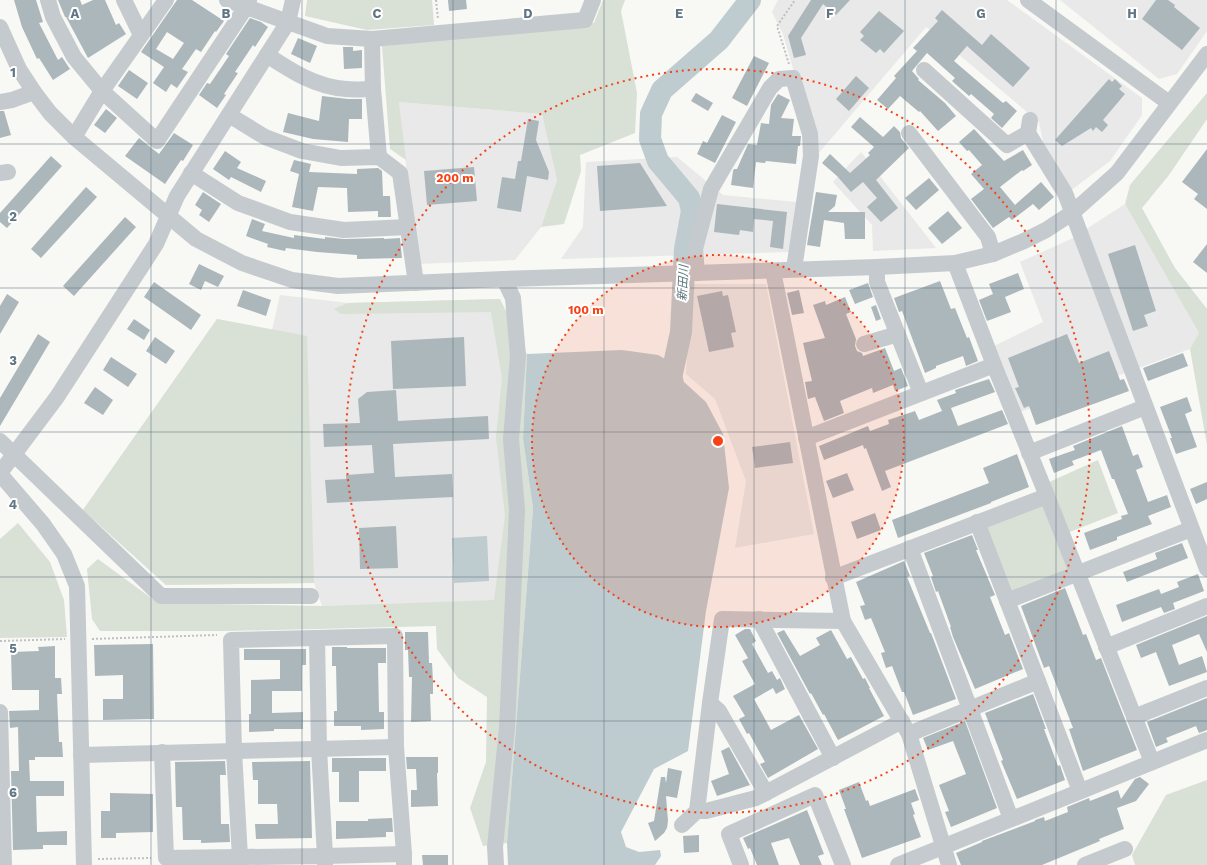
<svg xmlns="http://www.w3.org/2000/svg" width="1207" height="865" font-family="'Work Sans','Noto Sans JP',sans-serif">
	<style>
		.built { fill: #e8e9e8 }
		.green { fill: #d9e0d5 }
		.water { fill: #becbcf }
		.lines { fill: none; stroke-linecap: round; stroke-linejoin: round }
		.river { stroke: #becbcf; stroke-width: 22 }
		.building { fill: #acb7bc; fill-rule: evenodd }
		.path { stroke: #bec1c3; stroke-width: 2; stroke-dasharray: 2 2; stroke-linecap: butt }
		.minor { stroke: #c4cacd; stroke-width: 16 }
		.grid { fill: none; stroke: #5f7583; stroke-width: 1; stroke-opacity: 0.55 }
		.ring { fill: none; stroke: #f64216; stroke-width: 2; stroke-dasharray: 2 4 }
		.labels { text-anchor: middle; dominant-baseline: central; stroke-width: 4; stroke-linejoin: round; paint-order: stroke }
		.water-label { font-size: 12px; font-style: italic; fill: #5a767d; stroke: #fff }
		.grid-label { font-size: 13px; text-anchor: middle; font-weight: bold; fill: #5f7583; stroke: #fff; stroke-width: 4; stroke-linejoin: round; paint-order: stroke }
		.centre { fill: #f64216; stroke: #fff; stroke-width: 2 }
		.ring-label { font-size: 12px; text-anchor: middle; font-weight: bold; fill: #f64216; stroke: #fff; stroke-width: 4; stroke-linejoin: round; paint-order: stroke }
	</style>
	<rect width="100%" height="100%" fill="#f8f8f4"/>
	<!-- built -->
	<g class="built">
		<path d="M778 0H1007L1142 98V115L1110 161 1070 191 1045 152 1039 122 926 27 818 154 783 34 772 12Z"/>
		<path d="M1060 0H1207V31L1177 74 1159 79Z"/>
		<path d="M399 102 542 114 557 180 541 227 515 260 417 264Z"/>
		<path d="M861 152 936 248 873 251 872 225 833 182Z"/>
		<path d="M677 157 723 195 796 202 790 252 561 259 583 227 586 162Z"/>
		<path d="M1125 204 1199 333 1190 349 1020 412 994 346 1043 322 1020 262 1071 239Z"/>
		<path d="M691 284H766L814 534 735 548 746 481 715 399 686 374Z"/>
		<path d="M280 295 348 303 500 299 513 515 504 600 322 606 314 583 166 585 83 510 217 319 272 330Z"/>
	</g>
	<!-- green -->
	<g class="green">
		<path d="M307 0H432L434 25 367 30 305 16Z"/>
		<path d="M603 0H625L621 11 637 93 635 133 580 155 581 171 564 224 541 227 557 180 542 114 399 102 406 160 390 149 382 46 594 23Z"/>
		<path d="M1207 93V119L1169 175 1142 208 1175 268 1207 309V445L1190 349 1199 333 1125 204 1130 185Z"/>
		<path d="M500 299 527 354 523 439 533 508 507 843 483 846 470 808 486 762 487 697 458 678 437 649 436 626 228 631H100L92 619 87 569 98 559 158 603 322 606 494 600 505 516 496 437 502 378 491 312 341 314 334 309 348 303Z"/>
		<path d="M217 319 307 336 314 583 166 585 83 510Z"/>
		<path d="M1098 460 1118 513 1057 537 1069 572 1011 595 982 524 1052 497 1047 483Z"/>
		<path d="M18 523 50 562 64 600 67 637 0 638V539Z"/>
		<path d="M1207 780V865H1135L1132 855 1166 795Z"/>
	</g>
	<!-- water -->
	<g class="water">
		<path d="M622 350 658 355 680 367 684 382 706 402 723 434 729 488 706 611 688 751 654 769 621 832 626 847 639 852 660 850 661 856 655 865H508L507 843 533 508 523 439 527 354Z"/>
		<path d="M487 536 489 581 454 583 452 538Z"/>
	</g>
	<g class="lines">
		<!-- river -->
		<path class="river" d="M668 392 681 332 685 249 692 211 689 198 658 161 650 139 651 114 662 90 719 40 750 0"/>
	</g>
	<!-- building -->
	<g class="building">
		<path d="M14 0H36L43 22 39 23 58 60 62 57 70 69 53 80 39 58 37 59 22 27Z"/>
		<path d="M58 0H80L82 5 93 0H105L116 25 119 23 126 34 88 58 66 17H65Z"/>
		<path d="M177 0H192L224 21 216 32 215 31 201 52 196 49 182 69 188 72 177 88 171 84 166 92 153 83 164 67 141 52ZM167 32 184 43 173 59 156 49Z"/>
		<path d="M448 0H466L467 9 449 11Z"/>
		<path d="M811 0H850L836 15 823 4 801 38 806 55 794 58 788 36Z"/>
		<path d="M1156 0H1168L1175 5 1174 7 1200 28 1182 50 1142 19Z"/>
		<path d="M942 10 982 45 991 34 1030 68 1013 87 967 46 954 61 1003 103 1006 101 1017 111 1002 128 991 118 994 114 971 94 969 96 952 81 955 78 927 53 912 71 919 79 918 80 945 103 956 116 938 131 920 111 919 112 900 96 888 109 877 100 896 78 894 76 917 51 913 48 938 21 935 18Z"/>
		<path d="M879 11 904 31 884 53 880 49 876 53 860 40 864 36 860 32Z"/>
		<path d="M250 18 261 22 268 27 255 47 253 45 235 72 238 73 224 94 226 95 217 108 199 95 207 83 210 84 229 56 226 54Z"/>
		<path d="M298 38 317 46 310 63 291 54Z"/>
		<path d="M343 47H353V51L362 50V68L344 69Z"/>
		<path d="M754 56 769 63 747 106 732 98Z"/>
		<path d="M129 70 148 83 137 99 118 86Z"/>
		<path d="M856 76 869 88 849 111 836 99Z"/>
		<path d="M1109 79 1112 82 1115 79 1122 86 1119 89 1125 94 1103 120 1108 125 1102 132 1096 127 1093 131 1091 128 1062 146 1055 140Z"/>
		<path d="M696 93 713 103 708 111 691 101Z"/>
		<path d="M778 94 790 100 781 118 794 119 792 136H801L800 146H798L796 164 766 161 765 163 756 162 753 188 731 185 733 171 734 169H737L748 144 757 145 761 123 769 124 771 105Z"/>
		<path d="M322 96 348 99H362V119H349L348 142 313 139 283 132 288 113 319 121Z"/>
		<path d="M106 109 117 118 105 133 94 125Z"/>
		<path d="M0 111H4L11 135 0 138Z"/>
		<path d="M722 115 736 122 715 163 697 154 703 141 707 143Z"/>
		<path d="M860 117 883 137 894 126 900 132 901 138 909 148 876 180 898 208 881 222 867 207 877 198 863 182 851 192 837 176 822 163 830 154 850 173 870 155 868 153 874 147 851 127Z"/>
		<path d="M528 119 539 121 536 140 549 172 548 180 527 176 521 212 497 208 502 177 515 179 518 161H521Z"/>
		<path d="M974 129 1004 161 1023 150 1032 165 1023 171 1022 170 1000 187 1015 205 1041 182 1054 197 1039 210 1033 204 1012 220 1009 217 993 228 971 199 984 189 971 174 982 165 969 150 967 151 959 142Z"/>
		<path d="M174 133 193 145 183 161 181 160 165 184 125 156 139 138 159 154Z"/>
		<path d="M1207 149V209L1194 199 1198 194 1182 182Z"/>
		<path d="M225 151 241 162 237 168 266 181 261 192 231 177 229 180 213 169Z"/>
		<path d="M51 156 62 166 7 228 0 222V213Z"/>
		<path d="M294 160 311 164 309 172 357 174V169L378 168 382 171 383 196H390L391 217H378V211L348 212 347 188 318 187 313 211 292 207 299 174 290 171Z"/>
		<path d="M640 163 667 206 600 211 597 166Z"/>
		<path d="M474 167 477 201 427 205 424 171Z"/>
		<path d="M929 178 939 190 916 210 905 198Z"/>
		<path d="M86 187 97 197 41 258 31 249Z"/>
		<path d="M203 192 221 204 209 222 199 215 202 210 195 205Z"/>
		<path d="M816 192 837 195 835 206 828 212H865V239H845L844 223 824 220 820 247 807 245Z"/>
		<path d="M717 204 787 212 783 249 770 247 773 221 754 219 753 232 740 230 739 235 714 232Z"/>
		<path d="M948 211 962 228 942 244 928 228Z"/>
		<path d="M125 217 136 227 74 296 63 286Z"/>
		<path d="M252 219 265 224 262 231 294 238V235L325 239V237L344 239 384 238V239L400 238 402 258 357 259V255L317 252 286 248 285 251 267 247 268 244 246 236Z"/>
		<path d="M1207 244V273L1193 262Z"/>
		<path d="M1135 245 1156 311 1144 315 1148 326 1133 331 1108 254Z"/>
		<path d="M199 264 224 276 218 287 205 281 201 290 189 284Z"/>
		<path d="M1018 273 1024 289 1005 297 1011 312 987 321 979 300 993 294 989 284Z"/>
		<path d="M940 281 951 309 955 308 967 338 969 337 978 361 966 366 963 356 936 366V368L925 373 902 311 899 312 894 298Z"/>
		<path d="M154 282 201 315 191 330 144 297Z"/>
		<path d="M868 283 873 297 855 304 849 290Z"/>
		<path d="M243 290 271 300 266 316 237 306Z"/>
		<path d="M799 290 804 313 792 315 787 293Z"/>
		<path d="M722 291 723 296 728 295 736 332 731 333 734 347 709 352 697 296Z"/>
		<path d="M7 294 19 302 0 334V306Z"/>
		<path d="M845 297 851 312 846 314 856 339 855 346 857 351 862 353 863 356 885 348 894 371 901 368 908 386 895 391 893 385 873 393 872 388 840 401 844 413 824 421 815 397 808 399 805 382 812 381 803 343 825 338 813 305 825 301 826 305Z"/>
		<path d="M876 305 881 319 876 321 871 307Z"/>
		<path d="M134 319 150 330 144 340 127 329Z"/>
		<path d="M38 334 50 342 0 426V398Z"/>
		<path d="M1067 334 1079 363 1109 351 1120 380 1124 379 1129 391 1036 425 1029 406 1024 408 1015 388 1019 387 1008 358Z"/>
		<path d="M155 337 175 351 166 364 146 351Z"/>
		<path d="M464 337 466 386 393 389 391 341Z"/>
		<path d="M1183 353 1188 366 1148 381 1143 368Z"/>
		<path d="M111 357 137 374 128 387 103 370Z"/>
		<path d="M989 379 995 392 951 408 958 426 1002 410 1008 424 885 471 891 487 882 491 866 448 864 449 863 445 824 460 819 446 868 426 870 431 889 424 888 420 915 411 919 420 942 411 937 400 956 393 955 390Z"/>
		<path d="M95 387 113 400 103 415 84 403Z"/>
		<path d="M396 390 398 421 488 416 489 439 393 444 395 477 452 474 453 497 327 503 325 480 346 479V475L374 473 372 445 324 447 323 424 360 423 358 399 367 392Z"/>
		<path d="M1187 397 1192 411 1185 414 1197 447 1176 454 1170 438H1172L1160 407Z"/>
		<path d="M1122 426 1133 456 1138 454 1143 467 1136 470 1148 502 1167 495 1171 507 1148 516 1152 524 1117 537V540L1090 550 1084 533 1122 519 1121 516 1128 514 1114 479H1112L1101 450 1072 461 1074 465 1054 473 1049 459 1075 450 1073 446Z"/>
		<path d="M790 442 793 463 755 468 752 447Z"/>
		<path d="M1017 454 1029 487 991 502V503L898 538 892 520 989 483 983 468Z"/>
		<path d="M847 473 854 490 833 498 826 481Z"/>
		<path d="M1207 482V499L1196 504 1190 489Z"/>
		<path d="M875 513 881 530 857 539 851 522Z"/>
		<path d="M396 526 398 568 360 569 359 528Z"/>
		<path d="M972 535 978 550H976L995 595 990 597 1005 635 1009 633 1023 669 975 689 953 637 950 627H951L938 591 936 592 931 577 933 576 924 553Z"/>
		<path d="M1182 543 1188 558 1127 582 1123 572 1157 559 1155 553Z"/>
		<path d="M904 561 910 576 907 577 930 633H931L956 699 913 715 904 692H902L892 666 886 668 881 653 885 652 871 618 865 620 860 606 865 605 856 582Z"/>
		<path d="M1198 574 1204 591 1173 603 1175 609 1164 613 1161 607 1122 622 1116 605 1159 589 1161 594 1179 587 1177 582Z"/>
		<path d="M1065 588 1083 635 1086 634 1096 660 1101 658 1137 750 1083 771 1069 729 1073 728 1049 666 1044 668 1021 606Z"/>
		<path d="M1207 616V652L1199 634 1172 645 1179 665 1202 656 1207 672 1169 686 1156 652 1141 658 1136 645Z"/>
		<path d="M745 629H750L756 641 752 644 768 673 772 671 777 680 780 678 785 689 776 694 773 688 754 699 771 730 799 715 818 749 768 778 760 764 765 762 749 733 747 734 739 719 745 716 733 696 755 684 742 661 748 658 735 635Z"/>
		<path d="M784 630 800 656 820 645 816 638 831 630 847 659 851 657 863 679 865 678 870 688H869L884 716 838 740 824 714 823 715 811 693 810 694 777 633Z"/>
		<path d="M405 632H428L429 663H432L433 681V694H430L431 721 411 722 412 677H409L408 650H405Z"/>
		<path d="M153 644 154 719 103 720V699H123V675L95 676 94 645Z"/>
		<path d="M55 646V678H61L62 694H57L59 742H62L63 757H35V760H29L30 781H64V796H36L37 832 67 831V845H43V849L13 850 11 771H19L18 727 10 728 9 711 39 710V690H12L11 652 39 651 38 647Z"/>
		<path d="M332 647H347V648H386V663H378L379 712H384V729L361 730V726H334V711H337L336 666H332Z"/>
		<path d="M244 649H306V665H302V691H272V713L303 712V729H274V731L249 732V714H251V680L280 679V660H244Z"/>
		<path d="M1033 694 1046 729H1044L1058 766 1060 765 1065 780 1017 799 1001 761 1003 760 985 713Z"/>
		<path d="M1207 698V730L1199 733 1196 726 1166 738 1168 742 1156 747 1147 722Z"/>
		<path d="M965 721 997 808 951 827 945 812 949 811 939 785 966 774 953 741 928 750 923 738Z"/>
		<path d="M729 747 750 785 717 796 711 781 729 774 721 751Z"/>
		<path d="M406 757H438V773H437L438 806 411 807V790H417L416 769H407Z"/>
		<path d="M332 758H386V771H359V802H339V772H332Z"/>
		<path d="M225 761 226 775H220L221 824H229L230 842 201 843V840H183L182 807H176L175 762Z"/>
		<path d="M310 761 312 838 256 839 255 824H278L277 804H258V780H253L252 762Z"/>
		<path d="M668 768 682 771 677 798 666 796 668 821 667 828 664 833 655 841 648 823 654 821 661 777H665L666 783Z"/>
		<path d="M1140 777 1149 784 1136 801 1117 808 1124 829 1099 839 1100 841 1042 865H961L956 853 982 842V841L990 838 1035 821V820L1044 817 1045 821 1068 812 1067 807 1089 798 1090 801 1118 790 1121 799 1135 779Z"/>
		<path d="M859 782 866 801 868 800 870 806 915 789 919 800 911 803 915 814 913 815 921 837 862 858 844 809H846L839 790Z"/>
		<path d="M110 793 153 794V832L116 833V838H101V811H110Z"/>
		<path d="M807 810 824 854 818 856 822 865H800L789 838 771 843 779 865H757L750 848 748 849 743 838Z"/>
		<path d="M392 818 393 832H386V837L336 839V821H368V819Z"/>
		<path d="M699 835V852L684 853 683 836Z"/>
		<path d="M422 855H448V865H423Z"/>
	</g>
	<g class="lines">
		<!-- path -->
		<g class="path">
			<path d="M436 0 438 19"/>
			<path d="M789 64 777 26 795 0"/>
			<path d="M92 639 217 635"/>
			<path d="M0 641 65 639"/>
			<path d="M98 859 151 858"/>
		</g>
		<!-- minor -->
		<g class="minor">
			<path d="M48 0 53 17 74 57 102 91 157 141 246 7 249 0"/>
			<path d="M124 0 141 35"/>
			<path d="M227 0 327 36 372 39 585 20 593 0"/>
			<path d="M1028 0 1169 103"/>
			<path d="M0 27 19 69 34 92 50 113 74 137 196 239 242 263 292 280 338 286 504 279 877 267 955 263 993 254 1024 241 1046 230 1072 213 1117 173 1207 54"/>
			<path d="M372 39 373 89 379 157"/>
			<path d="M267 55C291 71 316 87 346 89 355 90 364 89 373 89"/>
			<path d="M924 70 1007 145 1028 133"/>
			<path d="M0 102 12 100 34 92"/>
			<path d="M229 115 265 137 302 151 341 158 379 157 400 173 416 283"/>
			<path d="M1030 120 1028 133 1065 193 1207 569"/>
			<path d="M909 133 988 237 993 254"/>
			<path d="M74 137 102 91 166 0"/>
			<path d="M0 173 8 172"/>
			<path d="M191 173 238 203 290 222 344 230 408 227"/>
			<path d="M955 263 994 365 1047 496 1152 762"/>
			<path d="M877 267V282L921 393"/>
			<path d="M773 271 843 621 909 734 949 865"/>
			<path d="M697 273 695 249 711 189 770 88 779 79 793 78 810 134 811 156 794 269"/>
			<path d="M864 344 898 334"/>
			<path d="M806 438 994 365"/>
			<path d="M0 441 161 596H311"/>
			<path d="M1029 453 1145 407"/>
			<path d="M0 473 57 397 156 244 177 196 288 22 293 0"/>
			<path d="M0 474 43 524 64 554 77 586 84 865"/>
			<path d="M977 522 1080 791"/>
			<path d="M910 548 1011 819"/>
			<path d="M833 578 1047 496"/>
			<path d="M1007 601 1191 529"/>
			<path d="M759 619 833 758"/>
			<path d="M317 638 319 749 325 856 404 854V865"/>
			<path d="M1106 647 1207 606"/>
			<path d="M710 703 719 711 766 793"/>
			<path d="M0 712 4 865"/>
			<path d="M1134 717 1207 688"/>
			<path d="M909 734 1038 681"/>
			<path d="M162 752 166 858 325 856V865"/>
			<path d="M81 755 396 747"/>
			<path d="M697 811H706L756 798 902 721"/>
			<path d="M682 825 697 811 710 703 722 619 843 621"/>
			<path d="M240 857 234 751 231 640 395 636 396 747 404 854"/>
			<path d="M496 865 495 847 507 728 517 510 511 439 518 356 513 298 504 279"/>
			<path d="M741 865 729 834 815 795 843 865"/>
			<path d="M898 865 1207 740"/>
			<path d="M1085 865 1125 849"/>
		</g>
	</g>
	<!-- grid -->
	<path class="grid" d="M151 0V865M302 0V865M453 0V865M604 0V865M754 0V865M905 0V865M1056 0V865M0 144H1207M0 288H1207M0 432H1207M0 577H1207M0 721H1207"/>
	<!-- distance rings -->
	<circle cx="718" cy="441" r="186" fill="#f64216" fill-opacity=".12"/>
	<g class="ring">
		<circle cx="718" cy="441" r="186"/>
		<circle cx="718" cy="441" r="372"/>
	</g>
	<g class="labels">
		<!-- water labels -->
		<g class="water-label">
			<text transform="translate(683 283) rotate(-87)">新田川</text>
		</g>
	</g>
	<g class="grid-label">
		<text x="75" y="18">A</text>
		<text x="226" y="18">B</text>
		<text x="377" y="18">C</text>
		<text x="528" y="18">D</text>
		<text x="679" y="18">E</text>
		<text x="830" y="18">F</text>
		<text x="981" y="18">G</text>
		<text x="1132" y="18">H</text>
		<text x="13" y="77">1</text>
		<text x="13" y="221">2</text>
		<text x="13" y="365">3</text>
		<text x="13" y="509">4</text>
		<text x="13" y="653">5</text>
		<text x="13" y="797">6</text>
	</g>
	<circle cx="718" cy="441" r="6" class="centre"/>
	<g class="ring-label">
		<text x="455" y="182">200 m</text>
		<text x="586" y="314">100 m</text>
	</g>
</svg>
